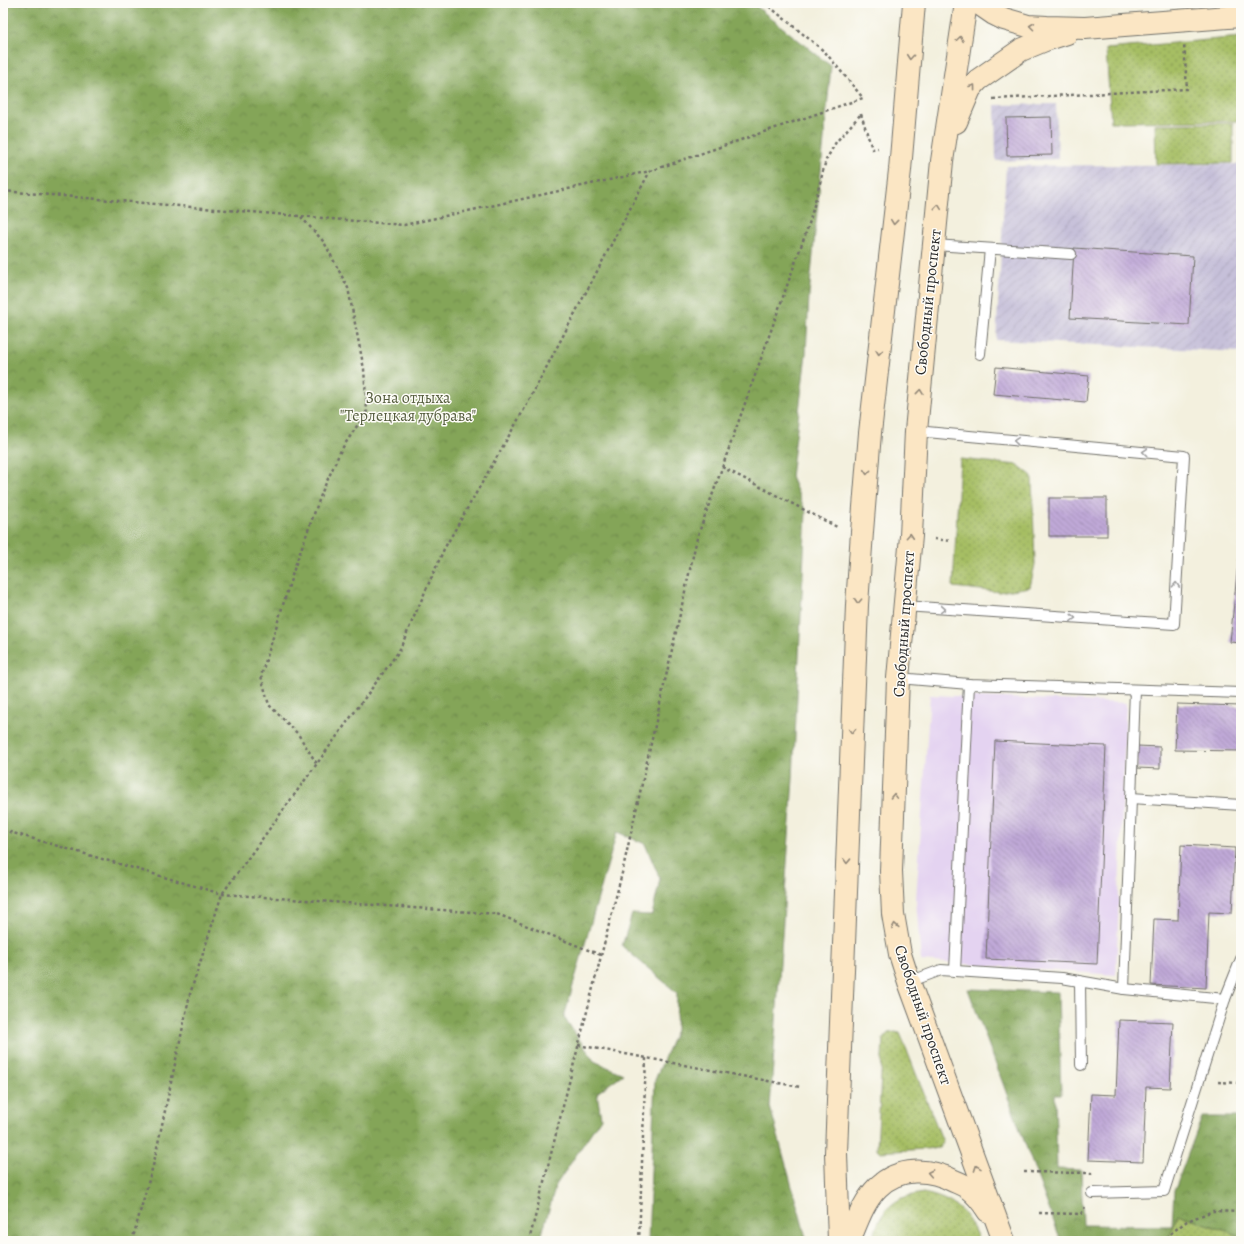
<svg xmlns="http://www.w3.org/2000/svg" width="1244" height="1244" font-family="Alegreya,serif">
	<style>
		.built { fill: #e4d3f1 }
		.industrial { fill: url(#industrial-furrows) }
		.grass { fill: url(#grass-dots); stroke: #687447 }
		.forest { fill: url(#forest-crowns); stroke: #586842 }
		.building { fill: url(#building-back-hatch) }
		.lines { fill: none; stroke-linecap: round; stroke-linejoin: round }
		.lane-casing { stroke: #71706a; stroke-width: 12 }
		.secondary-casing { stroke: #71706a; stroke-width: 24 }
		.path { stroke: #71706a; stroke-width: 2.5; stroke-dasharray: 3 3; stroke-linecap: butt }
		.lane { stroke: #fff; stroke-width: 10 }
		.secondary { stroke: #fbe6c4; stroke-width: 22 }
		.oneway { stroke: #938878 }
		.oneway2 { stroke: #a0a0a0 }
		.labels { text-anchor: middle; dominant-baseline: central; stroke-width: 3; stroke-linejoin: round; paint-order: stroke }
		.street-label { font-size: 16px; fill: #2b2b2b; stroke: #fdfcf7 }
		.park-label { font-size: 16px; fill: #565e3f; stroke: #fdfcf7 }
	</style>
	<defs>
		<pattern id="industrial-furrows" width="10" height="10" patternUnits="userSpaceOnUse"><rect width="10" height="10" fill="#c6c0d9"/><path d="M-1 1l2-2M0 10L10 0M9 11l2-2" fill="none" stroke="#aaa5ba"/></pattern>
		<pattern id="grass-dots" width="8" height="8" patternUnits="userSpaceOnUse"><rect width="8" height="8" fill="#a6be63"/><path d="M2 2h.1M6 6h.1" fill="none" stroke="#879b52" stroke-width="1.8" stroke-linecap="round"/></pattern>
		<pattern id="forest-crowns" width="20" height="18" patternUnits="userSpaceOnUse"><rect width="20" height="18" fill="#84a559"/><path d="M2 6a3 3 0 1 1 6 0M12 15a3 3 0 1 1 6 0" fill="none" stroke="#6c874a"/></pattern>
		<pattern id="building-back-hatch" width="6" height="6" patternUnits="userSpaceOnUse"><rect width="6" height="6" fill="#c0a9d8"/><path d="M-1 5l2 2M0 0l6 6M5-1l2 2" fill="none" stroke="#9c8aaf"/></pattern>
	</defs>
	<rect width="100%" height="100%" fill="#fdfcf7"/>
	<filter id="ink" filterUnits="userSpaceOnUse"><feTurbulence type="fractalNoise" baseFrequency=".025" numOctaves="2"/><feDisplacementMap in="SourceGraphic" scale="8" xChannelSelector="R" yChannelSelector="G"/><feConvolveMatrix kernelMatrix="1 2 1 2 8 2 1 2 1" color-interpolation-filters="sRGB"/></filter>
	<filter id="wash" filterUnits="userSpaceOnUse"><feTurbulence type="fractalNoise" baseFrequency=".012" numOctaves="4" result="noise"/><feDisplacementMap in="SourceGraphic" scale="16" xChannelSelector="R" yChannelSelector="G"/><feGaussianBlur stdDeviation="0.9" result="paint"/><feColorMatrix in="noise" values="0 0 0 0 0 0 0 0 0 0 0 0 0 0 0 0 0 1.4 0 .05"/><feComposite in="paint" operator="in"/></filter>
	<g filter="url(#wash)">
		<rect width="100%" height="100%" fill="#f3f0de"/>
		<!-- built -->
		<path class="built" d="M930 695 1126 703 1116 975 921 961 916 900Z"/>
		<!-- industrial -->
		<g class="industrial">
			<path d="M1056 104 1058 159 996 161 995 105Z"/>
			<path d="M1241 164V352L996 340 1006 166Z"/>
		</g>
		<!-- grass -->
		<g class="grass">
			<path d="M1241 37V121L1111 122 1106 49Z"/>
			<path d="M1233 123V163L1156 164 1155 124Z"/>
			<path d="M960 459 1018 465 1032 476 1035 564 1030 587 999 592 953 587Z"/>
			<path d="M895 1032 900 1033 943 1142 939 1148 880 1152 877 1149 883 1039 888 1033Z"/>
			<path d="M923 1193C954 1199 968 1212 979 1241H873C876 1221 887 1202 908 1196 913 1195 918 1194 923 1193Z"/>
			<path d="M1178 1214 1238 1235 1236 1241H1168Z"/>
		</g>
		<!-- forest -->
		<g class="forest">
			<path d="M3 3H752L831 66 809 296 806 354 791 477 806 512 793 779 770 1107 807 1241H648L655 1080 676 1030 677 993 622 946 632 914 652 915 660 879 645 844 617 832 564 1017 594 1061 623 1074 597 1093 601 1118 556 1185 540 1241H3Z"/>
			<path d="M968 989 1058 992 1061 1095H1055L1057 1169 1081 1170 1083 1225 1172 1226 1174 1191 1202 1117H1241V1241H1236L1238 1235 1178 1214 1168 1241H1061Z"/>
		</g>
		<g id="blocks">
			<!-- building -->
			<g class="building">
				<path d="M1051 117 1052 155 1007 156 1006 118Z"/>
				<path d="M1074 248 1193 256 1189 325 1070 318Z"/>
				<path d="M996 367 1089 376 1086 402 993 394Z"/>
				<rect x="1049" y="498" width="58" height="38"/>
				<path d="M1240 544H1241V643L1230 642Z"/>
				<path d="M1177 704 1241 706V751L1175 750Z"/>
				<path d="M995 741 1106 746 1097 964 986 959Z"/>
				<path d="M1137 746 1160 747V769L1137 768Z"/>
				<path d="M1181 845 1235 848 1232 913 1209 912 1206 988 1151 985 1154 919 1178 920Z"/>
				<path d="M1119 1020 1173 1022 1170 1088 1146 1087 1143 1162 1088 1160 1091 1094 1116 1095Z"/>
			</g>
		</g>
	</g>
	<g filter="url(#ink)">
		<use href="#blocks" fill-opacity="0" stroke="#71706a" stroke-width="1"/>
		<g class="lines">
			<!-- lane casing -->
			<g class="lane-casing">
				<g id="lane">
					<path d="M934 245 1071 254"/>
					<path d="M980 354 990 249"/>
					<path d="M904 606 1174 624 1184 456 916 431"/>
					<path d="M898 678 969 684 1241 693"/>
					<path d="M1131 798 1241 805"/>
					<path d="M955 971 969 684"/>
					<path d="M1080 981 1081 1065"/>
					<path d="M909 982 941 970 1062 978 1124 989 1225 999 1241 959"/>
					<path d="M1124 989 1135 690"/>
					<path d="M1092 1193 1164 1191 1225 999"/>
				</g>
			</g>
			<!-- secondary casing -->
			<g class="secondary-casing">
				<g id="secondary">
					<path d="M966 3 942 161 916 431 911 536 898 678 891 871 893 914 900 954 909 982 1004 1241"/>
					<path d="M978 3 994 14 1004 19 1028 26 1047 27 1085 28 1241 16"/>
					<path d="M956 122 970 89 978 80 1021 50 1045 40 1067 33"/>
					<path d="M839 1241 836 1153 857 605 862 532 870 433 900 170 914 3"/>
					<path d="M849 1241C857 1222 863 1202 878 1187 899 1167 929 1168 954 1181 959 1183 964 1185 968 1188 976 1194 983 1203 988 1211"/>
				</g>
			</g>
			<!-- path -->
			<g class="path">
				<path d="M993 99 1187 89 1184 44"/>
				<path d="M861 114 872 149 878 148"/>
				<path d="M3 191 404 225 650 171 863 98 825 52 765 3"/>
				<path d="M301 217 324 242 348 288 364 369 367 411 341 450 322 492 295 566 261 676 269 705 298 734 317 764"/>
				<path d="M722 467 839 528"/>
				<path d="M934 539 950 541"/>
				<path d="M3 830 222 894 497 914 601 955"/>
				<path d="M578 1045 800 1087"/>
				<path d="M1218 1082 1241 1083"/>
				<path d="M1024 1172 1091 1173V1176"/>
				<path d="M1039 1213 1081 1214 1085 1207"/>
				<path d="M132 1241 154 1162 190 994 222 894 399 651 444 549 526 406 650 171"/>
				<path d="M529 1241 622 873 697 538 809 224 826 160 836 142 861 114"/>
				<path d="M639 1241 646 1058"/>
				<path d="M1161 1241 1187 1221 1213 1211 1241 1212"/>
			</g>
			<!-- lane -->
			<use href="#lane" class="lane"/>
			<!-- secondary -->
			<use href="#secondary" class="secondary"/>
		</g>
		<!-- one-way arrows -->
		<defs><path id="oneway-chevron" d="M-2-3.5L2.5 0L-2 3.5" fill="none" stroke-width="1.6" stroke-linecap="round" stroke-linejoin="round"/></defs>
		<g class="oneway">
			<use href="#oneway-chevron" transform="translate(1032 26) rotate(-173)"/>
			<use href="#oneway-chevron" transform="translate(960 39) rotate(-82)"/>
			<use href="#oneway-chevron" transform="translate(910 57) rotate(95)"/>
			<use href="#oneway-chevron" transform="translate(973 87) rotate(-53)"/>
			<use href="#oneway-chevron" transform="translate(938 207) rotate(-84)"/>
			<use href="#oneway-chevron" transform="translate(894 222) rotate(96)"/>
			<use href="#oneway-chevron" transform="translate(879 352) rotate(96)"/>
			<use href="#oneway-chevron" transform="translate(920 392) rotate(-84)"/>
			<use href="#oneway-chevron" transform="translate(867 472) rotate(95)"/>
			<use href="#oneway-chevron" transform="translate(910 536) rotate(-86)"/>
			<use href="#oneway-chevron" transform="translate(858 601) rotate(93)"/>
			<use href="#oneway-chevron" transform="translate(852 731) rotate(92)"/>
			<use href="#oneway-chevron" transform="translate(894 796) rotate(-88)"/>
			<use href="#oneway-chevron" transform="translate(847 861) rotate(92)"/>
			<use href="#oneway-chevron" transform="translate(895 926) rotate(-100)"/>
			<use href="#oneway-chevron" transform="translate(977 1168) rotate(-110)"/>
			<use href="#oneway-chevron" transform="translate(930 1173) rotate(-169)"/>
		</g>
		<g class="oneway2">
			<use href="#oneway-chevron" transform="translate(1016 441) rotate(-175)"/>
			<use href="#oneway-chevron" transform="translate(1145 452) rotate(-175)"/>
			<use href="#oneway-chevron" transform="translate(1176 585) rotate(-87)"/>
			<use href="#oneway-chevron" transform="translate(943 609) rotate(4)"/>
			<use href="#oneway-chevron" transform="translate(1073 618) rotate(4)"/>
		</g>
	</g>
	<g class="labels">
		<!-- street labels -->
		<g class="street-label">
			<text transform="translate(928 302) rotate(-84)">Свободный проспект</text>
			<text transform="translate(904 624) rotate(-86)">Свободный проспект</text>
			<text transform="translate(923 1015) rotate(71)">Свободный проспект</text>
		</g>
		<!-- park labels -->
		<g class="park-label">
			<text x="408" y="398">Зона отдыха<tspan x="408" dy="18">"Терлецкая дубрава"</tspan></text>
		</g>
	</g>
	<!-- margin -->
	<rect width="1244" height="1244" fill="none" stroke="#fdfcf7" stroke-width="16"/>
</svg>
